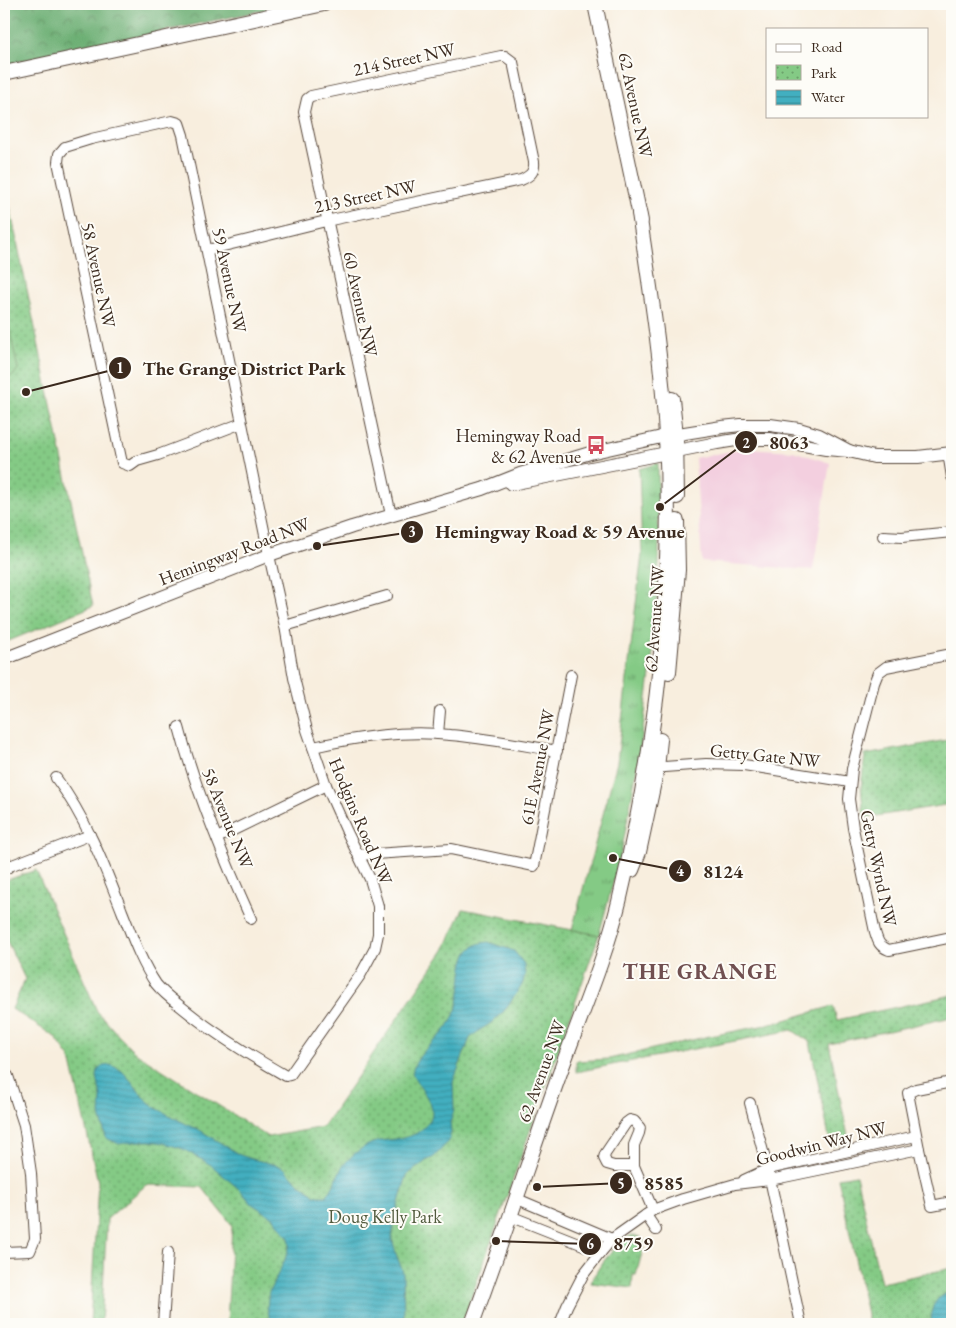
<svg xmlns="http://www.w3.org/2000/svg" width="956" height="1328" font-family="'EB Garamond',serif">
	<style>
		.built { fill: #f3cfdf }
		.grass { fill: url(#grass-tufts); stroke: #607a52 }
		.forest { fill: url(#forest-crowns); stroke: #536c48 }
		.park { fill: url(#park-dots); stroke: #607a52 }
		.pitch { fill: #84ca85; stroke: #607a52 }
		.water { fill: url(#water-rules); stroke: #3e6c6f }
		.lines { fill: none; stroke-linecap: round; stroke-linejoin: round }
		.minor-casing { stroke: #57473b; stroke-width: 12 }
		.tertiary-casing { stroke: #57473b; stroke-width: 14 }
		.secondary-casing { stroke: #57473b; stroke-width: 16 }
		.minor { stroke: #fff; stroke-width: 10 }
		.tertiary { stroke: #fff; stroke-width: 12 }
		.secondary { stroke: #fff; stroke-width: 14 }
		.labels { text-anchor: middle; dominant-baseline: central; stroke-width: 4; stroke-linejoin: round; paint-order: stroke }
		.street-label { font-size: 18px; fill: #3b2a1e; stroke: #fdfcf7 }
		.poi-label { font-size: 18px; fill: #3b2a1e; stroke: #fdfcf7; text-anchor: end }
		.park-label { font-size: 18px; fill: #515a3d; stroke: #fdfcf7 }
		.district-label { font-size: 22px; font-weight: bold; letter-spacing: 1px; fill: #715051; stroke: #fdfcf7 }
		.leader { fill: none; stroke: #3b2a1e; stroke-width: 2 }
		.callout-dot { fill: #3b2a1e; stroke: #fdfcf7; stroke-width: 2 }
		.mark-label { font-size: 15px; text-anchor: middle; font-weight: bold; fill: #fff }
		.callout-label { font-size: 19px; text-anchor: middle; font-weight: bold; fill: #3b2a1e; stroke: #fdfcf7; stroke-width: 4; stroke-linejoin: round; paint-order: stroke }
	</style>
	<defs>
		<pattern id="grass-tufts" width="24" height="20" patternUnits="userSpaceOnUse" patternTransform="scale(1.25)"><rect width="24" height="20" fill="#84ca85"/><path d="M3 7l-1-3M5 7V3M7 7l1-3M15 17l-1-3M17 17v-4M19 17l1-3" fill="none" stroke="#6da46c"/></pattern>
		<pattern id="forest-crowns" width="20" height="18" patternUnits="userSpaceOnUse" patternTransform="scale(1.25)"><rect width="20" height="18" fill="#6bae72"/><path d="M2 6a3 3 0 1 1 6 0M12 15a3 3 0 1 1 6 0" fill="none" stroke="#598e5d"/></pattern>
		<pattern id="park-dots" width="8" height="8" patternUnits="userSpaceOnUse" patternTransform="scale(1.25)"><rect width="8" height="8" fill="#84ca85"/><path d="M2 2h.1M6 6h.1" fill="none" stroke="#6da46c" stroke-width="1.8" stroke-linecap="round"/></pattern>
		<pattern id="water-rules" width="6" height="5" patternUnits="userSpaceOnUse" patternTransform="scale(1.25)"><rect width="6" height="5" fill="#42afc0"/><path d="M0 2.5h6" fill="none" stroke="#388f9b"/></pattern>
	</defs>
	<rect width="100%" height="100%" fill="#fdfcf7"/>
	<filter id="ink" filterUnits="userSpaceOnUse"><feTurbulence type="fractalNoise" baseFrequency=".02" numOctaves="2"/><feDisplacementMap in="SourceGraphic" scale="10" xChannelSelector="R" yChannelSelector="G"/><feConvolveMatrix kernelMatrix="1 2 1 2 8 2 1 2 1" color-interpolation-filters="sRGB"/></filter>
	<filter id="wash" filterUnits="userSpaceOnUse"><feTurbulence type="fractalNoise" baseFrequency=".0096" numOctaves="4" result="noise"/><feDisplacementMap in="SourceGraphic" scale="20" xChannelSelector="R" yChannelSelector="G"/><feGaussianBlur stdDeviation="1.12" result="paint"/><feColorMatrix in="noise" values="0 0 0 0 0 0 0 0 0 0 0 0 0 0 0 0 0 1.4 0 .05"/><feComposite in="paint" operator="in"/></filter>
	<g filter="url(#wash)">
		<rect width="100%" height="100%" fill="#f8eede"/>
		<!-- built -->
		<path class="built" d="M747 448 793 451 830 463 813 570 702 562 695 458Z"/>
		<!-- grass -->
		<path class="grass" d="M658 463 659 563 654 644 640 752 622 849 599 935 572 930 617 762 642 554 639 469Z"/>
		<!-- forest -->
		<path class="forest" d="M4 4H293L4 65Z"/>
		<!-- park -->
		<g class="park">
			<path d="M4 179 93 606 4 643Z"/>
			<path d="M952 739V804L864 818 861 787 865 755Z"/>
			<path d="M36 870 97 1011 118 1035 135 1052 155 1065 268 1137 323 1127 444 950 463 909 599 935 462 1324H227L232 1225 202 1187 146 1185 107 1219 101 1324H90L98 1182 70 1058 55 1037 12 1009 25 979 4 935V881Z"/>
			<path d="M952 995V1017L829 1044 849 1141 831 1147 810 1042 792 1030 576 1072V1061L609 1059 705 1037 771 1024 833 1006 837 1020Z"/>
			<path d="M856 1175 881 1283 952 1268V1292L944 1294 931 1315 932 1324H869L838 1178Z"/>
			<path d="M630 1236C636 1236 643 1236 645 1242L636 1275H633L632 1288 591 1283C598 1265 614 1247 630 1236Z"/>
		</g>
		<!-- pitch -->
		<path class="pitch" d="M8 323 18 369 13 376 4 378V324Z"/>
		<!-- water -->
		<g class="water">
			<path d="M488 942 514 951 524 964 525 975 522 985 505 1010 491 1023 480 1030 470 1038 453 1082 454 1110 450 1123 451 1131 449 1141 434 1157 426 1161 407 1175 395 1216 392 1238 396 1254 403 1272 404 1315 403 1324H271L267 1307 269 1292 284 1262 290 1245 289 1238 274 1218 252 1204 240 1190 211 1165 183 1149 164 1143 150 1141H139L119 1144 106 1138 100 1115 101 1097 97 1077 98 1069 102 1066 111 1065 122 1071 132 1082 143 1097 156 1108 186 1124 198 1129 240 1155 252 1159 277 1165 284 1168 301 1185 308 1189 313 1194 319 1196H326C333 1189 335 1182 339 1173 344 1162 356 1151 366 1146 388 1134 413 1146 429 1121 432 1117 433 1112 431 1106 427 1095 417 1084 412 1073 419 1046 443 1041 453 1017 458 1007 460 995 461 983 463 970 462 953 476 945 479 943 484 943 488 942Z"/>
			<path d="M952 1292V1324H932C929 1308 935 1296 952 1292Z"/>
		</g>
	</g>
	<g filter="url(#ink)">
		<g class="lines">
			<!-- minor casing -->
			<g class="minor-casing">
				<g id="minor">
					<path d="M207 250 326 221 521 180C530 176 535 172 534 162L513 62 505 56H501L311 96 307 99 304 112 391 515"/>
					<path d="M948 453 952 477"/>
					<path d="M883 536 902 537 952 532"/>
					<path d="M285 626 387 596"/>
					<path d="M952 654 886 667 878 673 874 683 852 769 849 799 853 828 875 932C878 942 879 946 889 950L952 937"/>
					<path d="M179 727C196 792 223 857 251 919"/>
					<path d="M438 734 440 711"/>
					<path d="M313 747C358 737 404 730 450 735 486 738 521 745 557 751"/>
					<path d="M650 768 706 764 744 765 850 782"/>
					<path d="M56 778C86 818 104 865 122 911 132 936 141 962 156 984 164 994 174 1001 184 1009 216 1035 251 1056 286 1076L290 1075 361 974 375 948 378 934V906L370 879 347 832 326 785 307 730 294 678 285 626 269 555 183 135 179 123 172 121 91 139 65 147 59 154 58 162 122 463 130 466 137 461 158 455 242 423"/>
					<path d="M217 838 326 785"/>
					<path d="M359 855 451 849 534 866 571 675"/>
					<path d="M7 867 90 835"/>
					<path d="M4 1076H8L24 1125 31 1173 35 1239 30 1251 4 1252"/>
					<path d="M952 1082 916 1089 908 1093 919 1149 932 1206 952 1202"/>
					<path d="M750 1103 769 1174 801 1324"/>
					<path d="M634 1166V1145L639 1133 640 1128 634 1121 630 1120 626 1123 605 1154 604 1158 607 1164 614 1166H634L653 1210"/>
					<path d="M744 1180 768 1169 916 1136"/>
					<path d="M515 1198 612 1239"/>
					<path d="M646 1215 656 1230"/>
					<path d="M510 1216 601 1252"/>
					<path d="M163 1324 168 1252"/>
					<path d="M560 1324 567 1306 583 1275 601 1252 612 1239 653 1210 683 1199 735 1184 770 1180 919 1149"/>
				</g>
			</g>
			<!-- tertiary casing -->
			<g class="tertiary-casing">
				<g id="tertiary">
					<path d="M511 484 717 443 742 439H770L826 449 849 451 874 457H918L952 453"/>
					<path d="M4 659 269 555 352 527 482 489 520 474 590 453 666 436 722 427 741 425H770L799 429 819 435 849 451"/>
					<path d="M4 860 7 867 4 868"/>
				</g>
			</g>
			<!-- secondary casing -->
			<g class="secondary-casing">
				<g id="secondary">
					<path d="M595 4 641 221"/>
					<path d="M4 73 324 4"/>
					<path d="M672 399 676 435 677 497"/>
					<path d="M669 672 678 570 677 521"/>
					<path d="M632 870 639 852 657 768 660 740"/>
					<path d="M472 1324C503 1240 531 1154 561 1070 581 1014 605 959 619 902 656 747 674 595 666 435 662 361 650 287 639 213"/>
				</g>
			</g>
			<!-- minor -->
			<use href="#minor" class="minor"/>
			<!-- tertiary -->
			<use href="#tertiary" class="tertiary"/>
			<!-- secondary -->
			<use href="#secondary" class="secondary"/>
		</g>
	</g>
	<!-- icons -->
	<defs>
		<g id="bus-bare" transform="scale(1.5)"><path d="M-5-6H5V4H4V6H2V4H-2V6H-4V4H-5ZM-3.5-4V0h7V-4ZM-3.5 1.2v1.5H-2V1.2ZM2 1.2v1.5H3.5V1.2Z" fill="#d1495b" stroke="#fdfcf7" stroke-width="2.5" paint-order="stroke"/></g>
	</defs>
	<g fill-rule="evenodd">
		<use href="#bus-bare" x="596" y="445"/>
	</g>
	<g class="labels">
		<!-- street labels -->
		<g class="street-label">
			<text transform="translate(404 59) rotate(-12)">214 Street NW</text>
			<text transform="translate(636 105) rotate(78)">62 Avenue NW</text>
			<text transform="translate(365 196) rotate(-12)">213 Street NW</text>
			<text transform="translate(99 275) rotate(78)">58 Avenue NW</text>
			<text transform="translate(230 280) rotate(78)">59 Avenue NW</text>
			<text transform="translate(361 304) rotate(78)">60 Avenue NW</text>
			<text transform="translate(234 551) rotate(-21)">Hemingway Road NW</text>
			<text transform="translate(654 619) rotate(-86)">62 Avenue NW</text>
			<text transform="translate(765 755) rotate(6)">Getty Gate NW</text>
			<text transform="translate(537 767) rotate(-79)">61E Avenue NW</text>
			<text transform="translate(228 818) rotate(68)">58 Avenue NW</text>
			<text transform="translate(361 821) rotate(67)">Hodgins Road NW</text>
			<text transform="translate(879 868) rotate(78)">Getty Wynd NW</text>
			<text transform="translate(541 1071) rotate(-70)">62 Avenue NW</text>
			<text transform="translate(821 1143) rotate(-14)">Goodwin Way NW</text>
		</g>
		<!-- poi labels -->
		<g class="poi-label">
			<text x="581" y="435">Hemingway Road<tspan x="581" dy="21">&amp; 62 Avenue</tspan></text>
		</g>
		<!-- park labels -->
		<g class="park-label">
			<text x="385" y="1216">Doug Kelly Park</text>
		</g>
		<!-- district labels -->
		<g class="district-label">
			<text x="700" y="971">THE GRANGE</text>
		</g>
	</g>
	<!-- callouts -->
	<path class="leader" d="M26 392L120 368M660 507L746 442M317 546L412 532M613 858L680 871M537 1187L621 1183M496 1241L590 1244"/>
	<g class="callout-dot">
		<circle cx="26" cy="392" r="5"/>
		<circle cx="660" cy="507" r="5"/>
		<circle cx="317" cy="546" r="5"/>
		<circle cx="613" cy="858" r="5"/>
		<circle cx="537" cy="1187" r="5"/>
		<circle cx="496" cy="1241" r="5"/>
		<circle cx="120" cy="368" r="12"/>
		<circle cx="746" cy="442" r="12"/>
		<circle cx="412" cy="532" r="12"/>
		<circle cx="680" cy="871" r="12"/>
		<circle cx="621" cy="1183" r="12"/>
		<circle cx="590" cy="1244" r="12"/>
	</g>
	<g class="mark-label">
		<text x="120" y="373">1</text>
		<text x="746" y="448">2</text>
		<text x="412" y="537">3</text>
		<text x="680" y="876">4</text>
		<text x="621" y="1189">5</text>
		<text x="590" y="1249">6</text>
	</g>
	<g class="callout-label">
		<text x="244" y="375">The Grange District Park</text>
		<text x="789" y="449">8063</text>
		<text x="560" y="538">Hemingway Road &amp; 59 Avenue</text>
		<text x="723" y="878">8124</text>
		<text x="664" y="1190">8585</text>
		<text x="633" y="1250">8759</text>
	</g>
	<!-- margin -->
	<rect width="956" height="1328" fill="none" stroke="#fdfcf7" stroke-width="20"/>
	<!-- legend -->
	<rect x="766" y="28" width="162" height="90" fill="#fdfcf7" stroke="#afa8a0"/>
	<rect x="776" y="44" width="25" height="8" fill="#ffffff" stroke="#afa8a0"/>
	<text x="811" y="52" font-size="15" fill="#3b2a1e">Road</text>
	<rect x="776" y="65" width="25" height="15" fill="url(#park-dots)" stroke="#afa8a0"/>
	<text x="811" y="78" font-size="15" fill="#3b2a1e">Park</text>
	<rect x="776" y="90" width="25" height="15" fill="url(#water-rules)" stroke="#afa8a0"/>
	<text x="811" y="102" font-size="15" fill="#3b2a1e">Water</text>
</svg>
